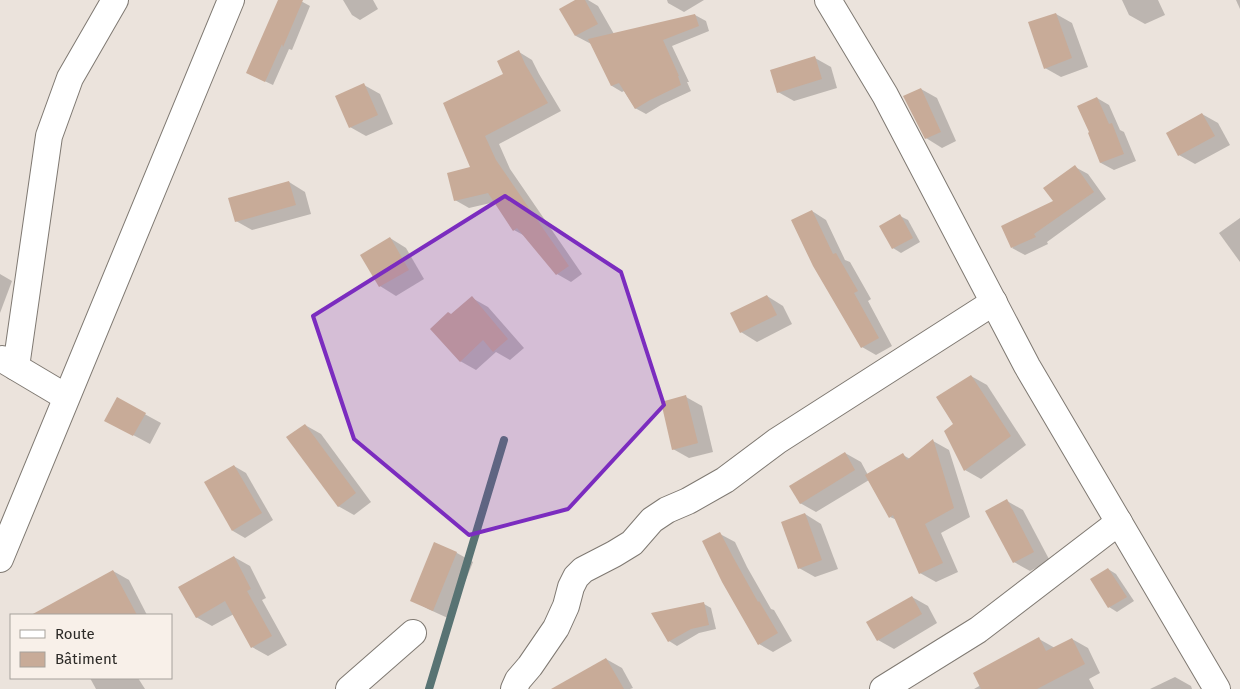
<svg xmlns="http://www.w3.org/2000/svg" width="1240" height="689" font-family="'Fira Sans',sans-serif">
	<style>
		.shadow { fill: #0003 }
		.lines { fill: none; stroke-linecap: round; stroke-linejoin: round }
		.stream { stroke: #587373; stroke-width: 8 }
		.building { fill: #c8ab98 }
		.minor-casing { stroke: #7f7972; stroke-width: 28 }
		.minor { stroke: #fff; stroke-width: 26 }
		.marked { fill: #7b2cbf; fill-opacity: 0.2; stroke: #7b2cbf; stroke-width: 4; stroke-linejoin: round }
	</style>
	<rect width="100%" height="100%" fill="#ebe3dc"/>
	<!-- shadow -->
	<g class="shadow">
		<path d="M279 0H299L310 6 292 50 289 49 273 85 256 77Z"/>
		<path d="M343 0H373L378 9 360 20 352 15Z"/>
		<path d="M577 0H588L598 6 614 34 695 15 706 21 709 31 672 46 689 82H687L691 91 661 105 646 114 635 108 624 91 622 92 612 86 593 45 576 36Z"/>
		<path d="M667 0H704L684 12 668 3Z"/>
		<path d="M1122 0H1158L1165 15 1145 24 1129 15Z"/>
		<path d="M1236 0H1240V9Z"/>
		<path d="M1056 14 1072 23 1088 67 1061 77 1045 68Z"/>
		<path d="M519 52 532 60 539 74 561 111 499 144 510 169 582 274 571 282 557 274 525 236 514 230 495 202 469 208 455 200 472 168 504 75Z"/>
		<path d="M815 58 831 67 837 88 794 101 778 92Z"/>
		<path d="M364 85 380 94 393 124 366 136 350 127Z"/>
		<path d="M921 89 937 98 956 141 942 148 926 138Z"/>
		<path d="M1097 98 1109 105 1120 130 1124 132 1136 161 1114 170 1101 163 1090 134Z"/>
		<path d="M1202 114 1218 123 1230 145 1195 164 1179 155Z"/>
		<path d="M1075 167 1088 174 1106 199 1047 242 1048 244 1025 255 1012 248 1055 201Z"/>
		<path d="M289 182 305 192 311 214 252 230 236 221Z"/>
		<path d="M812 211 826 220 845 260 850 262 871 299 868 301 892 346 876 355 862 347Z"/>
		<path d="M900 216 908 220 920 242 901 253 893 248 881 226Z"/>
		<path d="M1240 218V262L1219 233Z"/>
		<path d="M390 238 406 248 424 279 396 296 380 286Z"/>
		<path d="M0 274 12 281 0 313Z"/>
		<path d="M767 296 783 306 792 324 757 342 741 332Z"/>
		<path d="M472 298 488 307 524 348 510 360 496 352 476 370 460 361 452 315Z"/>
		<path d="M971 376 987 385 1026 445 981 479 965 470 955 424Z"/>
		<path d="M686 397 702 406 713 452 689 458 673 449Z"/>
		<path d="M117 399 161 423 150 444 122 429Z"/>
		<path d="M305 425 321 434 371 502 354 515 338 506Z"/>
		<path d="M933 441 949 450 970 517 941 533 958 572 936 582 920 573 897 520 890 517 869 480 816 512 800 503 845 453 861 462 868 475 903 455 910 459Z"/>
		<path d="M234 466 246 473 273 520 245 538 233 531Z"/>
		<path d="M1007 501 1023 510 1050 561 1030 571 1014 562Z"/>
		<path d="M805 514 821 524 838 569 815 577 799 568Z"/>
		<path d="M720 534 735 542 747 567 771 609 774 610 792 641 773 652 759 644Z"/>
		<path d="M435 544 457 553 473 562 450 619 428 609 412 600Z"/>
		<path d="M234 557 250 566 266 598 262 600 287 645 268 656 252 647 234 614 212 626 196 617Z"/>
		<path d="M1108 569 1116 574 1134 601 1117 612 1109 607Z"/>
		<path d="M113 571 129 580 147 615H55L50 606Z"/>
		<path d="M912 597 928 606 937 623 894 649 878 640Z"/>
		<path d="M704 604 711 608 716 629 699 633 677 646 669 641 653 614Z"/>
		<path d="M1039 639 1055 648 1072 639 1088 648 1100 673 1089 679 1094 689H974L981 685Z"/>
		<path d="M606 659 622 668 633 688 630 689H554Z"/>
		<path d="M1175 677 1191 686 1192 689H1150Z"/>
		<path d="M90 678H138L145 689H96Z"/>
	</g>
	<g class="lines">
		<!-- stream -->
		<path class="stream" d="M429 689 504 440"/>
	</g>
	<!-- building -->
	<g class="building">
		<path d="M278 0H303L283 47 282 44 265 82 246 73Z"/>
		<path d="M575 0H585L598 24 575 36 559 9Z"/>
		<path d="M1056 13 1072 58 1044 69 1028 22Z"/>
		<path d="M695 14 699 26 663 40 679 76H678L681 85 650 100 635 109 619 83 611 86 588 39Z"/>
		<path d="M519 50 525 64 548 103 485 136 496 160 569 266 556 275 517 228 513 231 488 193 454 201 447 173 470 167 443 103 503 74 497 61Z"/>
		<path d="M815 56 822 79 777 93 770 70Z"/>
		<path d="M364 83 378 115 349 128 335 96Z"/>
		<path d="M921 88 941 132 925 139 903 96Z"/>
		<path d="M1097 97 1109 124 1112 123 1124 154 1100 163 1088 133 1089 132 1077 106Z"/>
		<path d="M1202 113 1215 136 1178 156 1166 133Z"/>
		<path d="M1075 165 1094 192 1034 234 1036 237 1011 248 1001 226 1053 201 1043 188Z"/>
		<path d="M289 181 296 205 235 222 228 198Z"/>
		<path d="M812 210 833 254 836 253 858 291 854 293 879 338 861 348 813 266 791 220Z"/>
		<path d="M900 214 913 238 892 249 879 226Z"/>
		<path d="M390 237 409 270 379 287 360 255Z"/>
		<path d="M767 295 777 315 740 333 730 313Z"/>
		<path d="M472 296 508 339 493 352 483 340 460 362 430 329 448 312 451 314Z"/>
		<path d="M971 375 1011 436 964 471 944 431 953 424 936 397Z"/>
		<path d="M686 395 698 443 672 450 661 402Z"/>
		<path d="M117 397 146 413 133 436 104 421Z"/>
		<path d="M305 424 356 493 338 507 286 437Z"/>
		<path d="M933 439 954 508 925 524 943 563 919 574 893 515 889 518 865 475 903 453 907 460Z"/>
		<path d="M845 452 855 470 800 504 789 486Z"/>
		<path d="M234 465 262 513 232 531 204 482Z"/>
		<path d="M1007 499 1034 552 1013 563 985 511Z"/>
		<path d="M805 513 822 560 798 569 781 522Z"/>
		<path d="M720 532 733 557 758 602 759 601 778 633 758 645 722 582 702 541Z"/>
		<path d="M434 542 457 552 433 611 410 601Z"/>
		<path d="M234 556 251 589 247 591 272 636 251 648 225 601 196 618 178 587Z"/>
		<path d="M1108 568 1127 597 1108 608 1090 579Z"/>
		<path d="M113 570 137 615H31Z"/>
		<path d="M912 596 922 614 877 641 866 622Z"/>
		<path d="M704 602 709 625 691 629 668 642 651 613Z"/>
		<path d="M1039 637 1046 651 1072 638 1085 664 1037 689H981L973 673Z"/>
		<path d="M606 658 624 689H551Z"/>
	</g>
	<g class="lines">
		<!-- minor casing -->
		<g class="minor-casing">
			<g id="minor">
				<path d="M828 0 885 95 1027 366 1217 689"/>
				<path d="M2 359 66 397"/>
				<path d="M16 367 49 136 70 78 115 0"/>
				<path d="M0 559 231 0"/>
				<path d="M349 689 413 633"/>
				<path d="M514 689 518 680 530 666 556 628 566 606 571 587 576 577 583 570 614 554 632 543 652 520 667 510 688 501 725 480 777 441 994 302"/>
				<path d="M883 689 978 630 1119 522"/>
			</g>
		</g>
		<!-- minor -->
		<use href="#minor" class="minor"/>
	</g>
	<!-- marked area -->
	<path class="marked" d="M505 196 621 272 664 405 568 509 469 535 354 439 313 316Z"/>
	<!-- legend -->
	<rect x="10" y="614" width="162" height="65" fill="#f8f0e9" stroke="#a6a19b"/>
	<rect x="20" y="630" width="25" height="8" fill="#ffffff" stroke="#a6a19b"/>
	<text x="55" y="639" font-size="15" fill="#2c2a27">Route</text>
	<rect x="20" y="652" width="25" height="15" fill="#c8ab98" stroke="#a6a19b"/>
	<text x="55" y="664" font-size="15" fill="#2c2a27">Bâtiment</text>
</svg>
